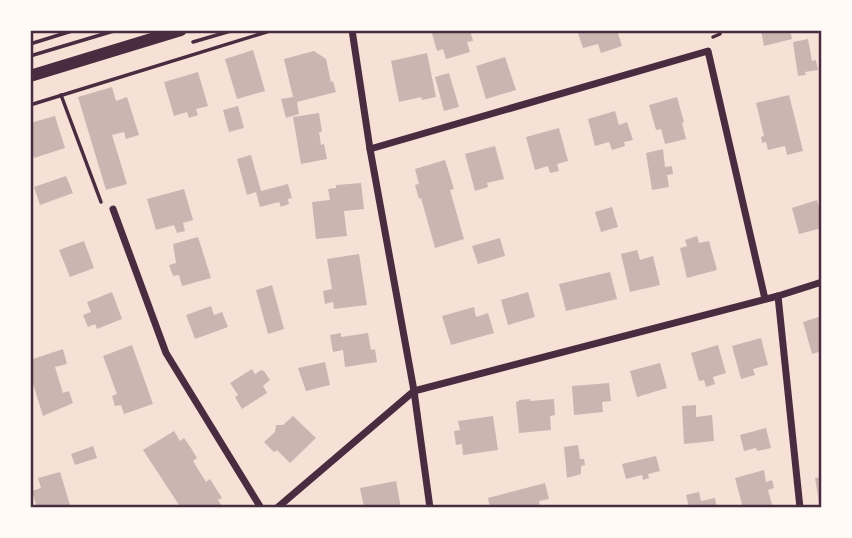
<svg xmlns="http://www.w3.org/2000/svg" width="852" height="538" font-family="'Varela Round',sans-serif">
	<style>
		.building { fill: #ccb4b1 }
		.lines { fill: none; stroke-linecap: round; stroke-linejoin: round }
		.path { stroke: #4a2c40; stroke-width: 3.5 }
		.minor { stroke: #4a2c40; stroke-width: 7 }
		.tertiary { stroke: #4a2c40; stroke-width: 12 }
		.neatline { fill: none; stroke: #4a2c40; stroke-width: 2.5 }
	</style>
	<rect width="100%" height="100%" fill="#f7e1d7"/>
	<!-- building -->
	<g class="building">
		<path d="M431 30H470L473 41 467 42 470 52 446 59 443 49 437 51Z"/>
		<path d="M577 30H617L622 46 601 53 598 44 583 48Z"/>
		<path d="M761 30H790L792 39 764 46Z"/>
		<path d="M808 39 812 61 816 60 818 70 805 72 806 75 798 76 793 42Z"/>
		<path d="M253 50 265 91 237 99 225 59Z"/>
		<path d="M314 51 326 59 331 82 333 81 336 92 297 102 299 114 286 118 281 99 293 97 284 59Z"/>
		<path d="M427 53 436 97 422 100 421 97 399 102 391 61Z"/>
		<path d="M505 57 516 90 486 99 476 66Z"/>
		<path d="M198 72 208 106 196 109 198 115 189 118 187 112 174 116 164 82Z"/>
		<path d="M449 73 459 107 444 111 435 77Z"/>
		<path d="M112 87 116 101 127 97 139 135 126 139 124 132 112 135 127 184 106 190 78 97Z"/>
		<path d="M789 95 803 151 787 155 785 146 768 150 766 142 762 143 761 137 764 136 756 103Z"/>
		<path d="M677 97 684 122 682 123 686 139 665 144 661 129 656 130 649 105Z"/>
		<path d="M238 106 244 128 229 132 223 110Z"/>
		<path d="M615 111 619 125 627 122 633 140 624 142 625 146 612 150 609 142 595 146 588 119Z"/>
		<path d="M319 113 322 132H319L321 145 324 144 327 159 301 164 293 117Z"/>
		<path d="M55 116 65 148 34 158 30 144V123Z"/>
		<path d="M559 128 568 161 557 164 559 171 550 173 548 166 535 170 526 137Z"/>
		<path d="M495 146 504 179 487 183 488 187 475 191 465 154Z"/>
		<path d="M663 149 665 167 672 166 673 174 667 175 669 187 652 190 646 153Z"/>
		<path d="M251 155 261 191 288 184 292 198 288 199 289 204 281 207 279 202 260 207 256 192 247 195 237 159Z"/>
		<path d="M445 160 454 189 450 190 464 239 435 248 421 198 419 199 415 185 419 184 415 169Z"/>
		<path d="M66 176 73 193 40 205 34 187Z"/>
		<path d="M361 183 364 209 344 211 347 236 316 239 312 202 330 200 328 189 336 188V185Z"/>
		<path d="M184 189 193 220 183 223 185 231 177 233 174 225 156 230 147 199Z"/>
		<path d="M817 200 822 219V228L799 234 792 208Z"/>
		<path d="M612 207 618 227 601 232 595 212Z"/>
		<path d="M697 236 699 243 709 241 717 270 687 278 680 248 687 246 685 240Z"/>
		<path d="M198 237 211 278 182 286 179 275 173 276 169 265 176 263 173 244Z"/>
		<path d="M500 238 505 256 478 264 472 246Z"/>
		<path d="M84 241 94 268 70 277 59 250Z"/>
		<path d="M637 250 640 260 653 256 660 285 630 292 621 254Z"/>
		<path d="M359 254 367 305 334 309 333 302 325 304 323 291 332 289 327 259Z"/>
		<path d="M610 272 617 299 566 311 559 284Z"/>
		<path d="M272 285 284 329 268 334 256 290Z"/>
		<path d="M112 292 122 319 97 329 95 324 88 327 83 315 91 312 87 302Z"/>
		<path d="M528 292 535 317 508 325 501 300Z"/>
		<path d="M211 306 214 315 222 312 228 327 195 339 186 315Z"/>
		<path d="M474 307 476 317 488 313 494 333 451 345 442 316Z"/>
		<path d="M822 316V351L812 354 803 322Z"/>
		<path d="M341 333V337L368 333 371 350 375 349 377 362 345 367 343 350 333 352 330 335Z"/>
		<path d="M761 338 768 365 753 369 755 375 741 379 732 346Z"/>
		<path d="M132 345 153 404 124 414 121 405 115 406 112 396 117 394 103 356Z"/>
		<path d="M718 345 726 373 713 377 715 384 706 387 704 380 699 381 691 353Z"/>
		<path d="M63 349 67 364 55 367 63 393 69 391 73 403 43 416 30 374V360Z"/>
		<path d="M325 362 330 385 306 391 298 368Z"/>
		<path d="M660 363 667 388 637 397 630 371Z"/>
		<path d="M252 369 255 374 261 370 264 371 270 380 263 386 267 393 242 409 235 397 238 395 230 383Z"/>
		<path d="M609 383 611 401 602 402 603 412 574 415 572 386Z"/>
		<path d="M530 399V401L554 399 555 415 550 416 551 430 519 433 516 402 519 401V400Z"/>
		<path d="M696 405V417L712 415 714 441 684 444 682 406Z"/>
		<path d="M293 416 316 438 290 463 277 450 274 452 264 442 275 432 276 425H283Z"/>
		<path d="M493 416 498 450 463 455 462 444 456 445 454 431 460 430 458 421Z"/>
		<path d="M766 428 771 448 757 451 756 448 744 451 740 435Z"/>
		<path d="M174 431 180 441 184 438 191 448 197 458 193 461 206 482 210 479 222 498 218 500 223 508H181L143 450Z"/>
		<path d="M578 445 580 459H584L585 465 581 466V474L567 478 564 447Z"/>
		<path d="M93 446 97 458 75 465 71 454Z"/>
		<path d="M656 456 660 471 648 474 649 478 643 480 642 475 626 479 622 464Z"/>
		<path d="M764 470 766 482 772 480 774 488 768 490 773 508H743L735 478Z"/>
		<path d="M60 472 71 508H37L32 491 41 488 38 478Z"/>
		<path d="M822 477V508H820L815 478Z"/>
		<path d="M396 481 401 508H364L360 488Z"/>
		<path d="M545 483 549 499 539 501 540 506 528 508H490L488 498Z"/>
		<path d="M699 492 701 501 715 498 717 508H689L686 495Z"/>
	</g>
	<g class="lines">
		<!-- path -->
		<g class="path">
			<path d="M713 37 720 34 719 30"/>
			<path d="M193 42 234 30"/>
			<path d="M30 44 75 30"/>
			<path d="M30 56 117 30"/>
			<path d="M61 95 101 202"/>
			<path d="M30 105 273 30"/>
		</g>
		<!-- minor -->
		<g class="minor">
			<path d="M352 30 370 149 414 391 430 508"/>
			<path d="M370 149 708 51 765 299"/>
			<path d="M113 209 166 353 261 508"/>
			<path d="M778 296 800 508"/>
			<path d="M277 508 414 391 778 296 822 282"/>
		</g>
		<!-- tertiary -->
		<path class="tertiary" d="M30 76 181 30"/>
	</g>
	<!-- border -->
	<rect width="852" height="538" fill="none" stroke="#fffaf5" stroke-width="63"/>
	<rect x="32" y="32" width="788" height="474" class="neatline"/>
</svg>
